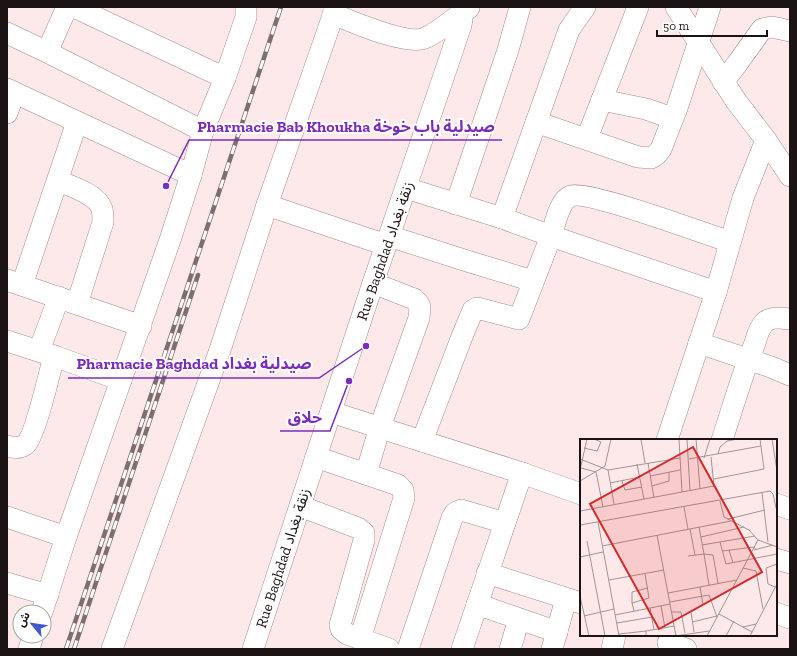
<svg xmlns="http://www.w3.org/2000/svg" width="797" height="656" font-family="'Zilla Slab','Noto Sans Arabic',serif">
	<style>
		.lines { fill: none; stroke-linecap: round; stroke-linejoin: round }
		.minor-casing { stroke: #a58d8e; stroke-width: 22 }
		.minor { stroke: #fff; stroke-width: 21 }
		.rail-casing { stroke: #7d6f70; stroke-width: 4.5 }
		.rail { stroke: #fff; stroke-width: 3; stroke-dasharray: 9; stroke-linecap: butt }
		.labels { text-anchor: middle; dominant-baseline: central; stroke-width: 4; stroke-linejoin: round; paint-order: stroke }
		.street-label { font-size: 15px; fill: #1c1314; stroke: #fff }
		.inset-road { fill: none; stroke: #a49394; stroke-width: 1 }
		.view { fill: #d62828; fill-opacity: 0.15; stroke: #d62828; stroke-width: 2 }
		.inset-edge { fill: none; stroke: #1c1314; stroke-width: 2 }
		.leader { fill: none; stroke: #7b2cbf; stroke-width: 1.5 }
		.callout-dot { fill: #7b2cbf; stroke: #fff; stroke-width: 1.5 }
		.callout-label { font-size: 16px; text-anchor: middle; font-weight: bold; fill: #7b2cbf; stroke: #fff; stroke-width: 4; stroke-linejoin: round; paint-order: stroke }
	</style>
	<rect width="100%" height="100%" fill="#fee9ea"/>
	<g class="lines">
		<!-- minor casing -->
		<g class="minor-casing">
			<g id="minor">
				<path d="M74 7 225 78"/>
				<path d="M676 7 736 101 766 140 790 176"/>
				<path d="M333 14C353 22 407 46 425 38 441 31 455 17 469 8"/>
				<path d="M7 33 47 52 203 131"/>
				<path d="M47 52 67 7"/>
				<path d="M723 82 737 64 762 29 772 27 790 31"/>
				<path d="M7 89 191 175 170 240 66 537 42 612"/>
				<path d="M602 100 646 109 672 118"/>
				<path d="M7 113 14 93"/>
				<path d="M536 122 638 157 651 158 656 155 661 149 677 108 710 7"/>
				<path d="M587 138 638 7"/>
				<path d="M191 175 203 131 225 78 246 17V7"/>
				<path d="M58 181C71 186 97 194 102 209 103 213 103 218 103 222L77 304"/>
				<path d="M406 188 502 218 551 236C555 225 559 200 571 196 587 190 706 234 730 242"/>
				<path d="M456 204 508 50 520 7"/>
				<path d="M267 205 386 245"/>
				<path d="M502 218 569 30 585 7"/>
				<path d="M389 236 467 261 533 281"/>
				<path d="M7 280 141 326"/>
				<path d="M22 285 77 122"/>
				<path d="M7 341 54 356 121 380"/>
				<path d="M699 343 771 367 790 375"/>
				<path d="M39 351 59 297"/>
				<path d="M331 412 522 473 581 494"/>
				<path d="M667 440 716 292 743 198 766 140"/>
				<path d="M722 440C733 407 742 374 755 343 757 336 759 328 764 323 770 316 781 318 790 319"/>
				<path d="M422 441 463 334 473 310 477 308 519 319 551 236 716 292"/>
				<path d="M7 446C13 448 20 448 25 445 35 437 50 371 54 356"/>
				<path d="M316 457 398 485 403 490 404 498 360 639"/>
				<path d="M366 474 380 427 419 318 420 307 418 303 414 299 373 283"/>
				<path d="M776 504 790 509"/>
				<path d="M300 506 358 528 364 533V540L340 625 341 629 347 634 389 649"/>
				<path d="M7 517 66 537"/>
				<path d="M776 559 790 563"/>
				<path d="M487 573 581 603"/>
				<path d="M7 583 48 595"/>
				<path d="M477 604 557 632"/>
				<path d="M776 613 790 618"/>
				<path d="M668 643 686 649"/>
				<path d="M29 649 33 636"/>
				<path d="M112 649 220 350 267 205 336 7"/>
				<path d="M253 649 373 283 451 55 461 25 463 12"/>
				<path d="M408 649 452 518 455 513 461 510 505 523"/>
				<path d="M462 649 522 473"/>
				<path d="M510 649 519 619"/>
				<path d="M552 649 566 599"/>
				<path d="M612 649 615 635"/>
			</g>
		</g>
		<!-- minor -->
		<use href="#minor" class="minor"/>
		<!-- rail casing -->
		<g class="rail-casing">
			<g id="rail">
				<path d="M66 649 281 7"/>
				<path d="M74 649 198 275"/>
			</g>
		</g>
		<!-- rail -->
		<use href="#rail" class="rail"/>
	</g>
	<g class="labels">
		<!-- street labels -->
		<g class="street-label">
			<text transform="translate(385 251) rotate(-71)">Rue Baghdad زنقة بغداد</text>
			<text transform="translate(283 558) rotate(-72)">Rue Baghdad زنقة بغداد</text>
		</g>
	</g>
	<!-- overview -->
	<g transform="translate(580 439)">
		<rect width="197" height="197" fill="#fee9ea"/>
		<path class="inset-road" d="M61 0 65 24M107 0 110 52M116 0 120 50M192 0 197 32M4 9 17 12 21 3 14 0M138 15 140 8 147 2 158 0M124 19 130 0M0 20 28 31 34 65M109 20 181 7M68 24 74 59M57 25 64 60M1 29 16 33 23 68M0 31 7 0M28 31 100 19M70 37 100 31M134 40 184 30 180 0M0 42 25 27 31 0M42 42 45 51 62 48M30 44 60 38M72 47 89 42V33M102 53 134 47 131 18M182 54 188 103M140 62 144 78 169 91 178 101 197 108M104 68 108 90M0 72 102 53 99 0M148 80 185 71M18 83 39 197M0 86 190 52 193 55 197 73M119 88 124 115 133 116 138 144M110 90 115 116M77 96 96 197M121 98 164 88M7 102 25 197M140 103 146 125 197 115M122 106 175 97M22 107 151 82M149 111 153 124M174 111 193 106M142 112 174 108 176 111M108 117 124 115 129 146M0 118 23 113M163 129 176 132 183 170M29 141 84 131M195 148 188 145 186 129 197 125M88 154 157 141M0 157 9 197M90 163 129 156 137 178M52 164V153L68 149M81 167 85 189M70 169 74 191M54 172 52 164 69 159 65 135M92 173H101L105 194M139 175 172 193M35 176 90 165M4 177 34 170M112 183 137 177M37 184 72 178M163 188 176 185M114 193 111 173 123 166 120 148M39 195 66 192M66 197V192L94 187M95 197 129 192M127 197 178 101M146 197 154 182M170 197 197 145"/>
		<path class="view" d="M113 8 182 133 79 190 10 65Z"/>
		<rect width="197" height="197" class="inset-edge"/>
	</g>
	<!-- callouts -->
	<path class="leader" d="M166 186L189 140H502M366 346L319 378H68M349 381L330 431H280"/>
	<g class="callout-dot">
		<circle cx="166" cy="186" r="4"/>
		<circle cx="366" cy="346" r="4"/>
		<circle cx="349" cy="381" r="4"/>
	</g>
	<g class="callout-label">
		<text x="346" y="132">Pharmacie Bab Khoukha صيدلية باب خوخة</text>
		<text x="194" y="369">Pharmacie Baghdad صيدلية بغداد</text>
		<text x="305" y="423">حلاق</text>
	</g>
	<!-- border -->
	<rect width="797" height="656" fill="none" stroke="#1c1314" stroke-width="16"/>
	<!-- north arrow -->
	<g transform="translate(32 624) rotate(299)"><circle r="19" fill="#ffffff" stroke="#a4a1a1"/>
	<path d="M0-3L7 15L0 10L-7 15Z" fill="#4159cc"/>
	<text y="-6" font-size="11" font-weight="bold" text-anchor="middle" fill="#1c1314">ش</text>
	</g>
	<!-- scale -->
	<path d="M657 30v6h110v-6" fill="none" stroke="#1c1314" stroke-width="2"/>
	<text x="663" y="30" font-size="12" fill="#1c1314" stroke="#ffffff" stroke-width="3" paint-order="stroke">50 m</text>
</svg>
